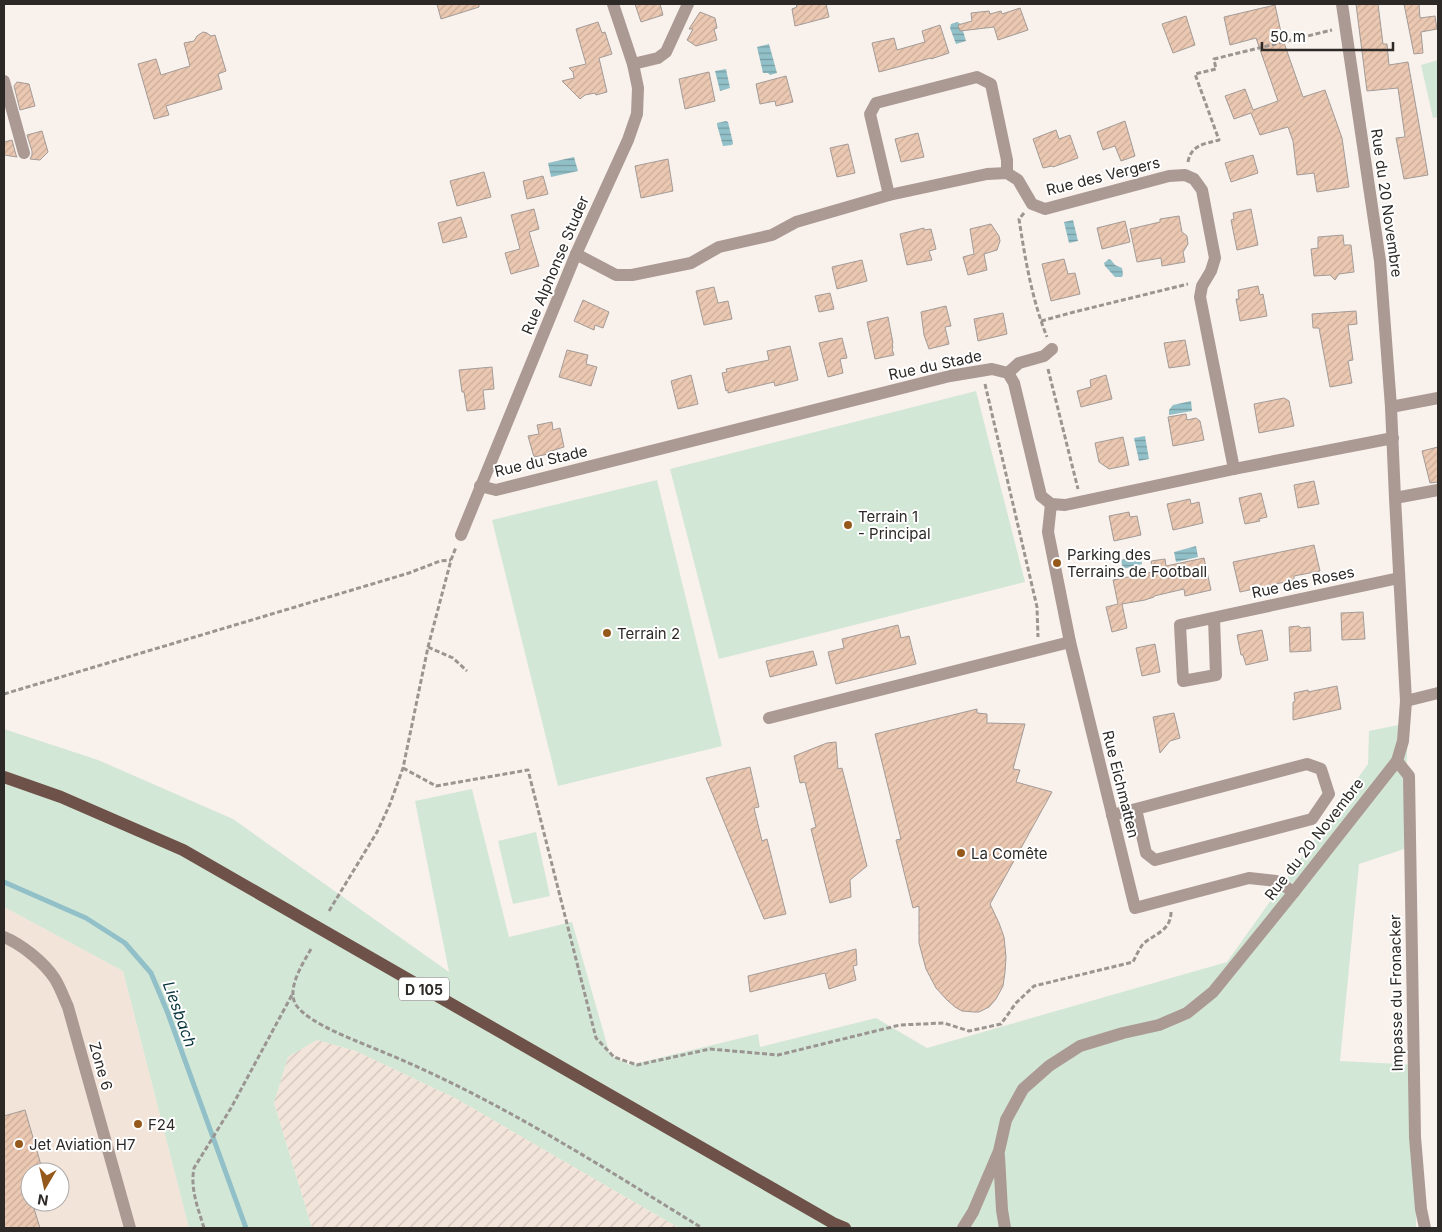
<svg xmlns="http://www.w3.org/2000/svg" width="1442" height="1232" font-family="Inter,sans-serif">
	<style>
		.built { fill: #f3e4da; fill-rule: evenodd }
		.industrial { fill: url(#industrial-furrows) }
		.green { fill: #d3e7d6 }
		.water { fill: url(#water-rules) }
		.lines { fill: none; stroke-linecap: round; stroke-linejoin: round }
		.stream { stroke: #92c0c8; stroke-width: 5 }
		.building { fill: url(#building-hatch); stroke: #a39b97 }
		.path { stroke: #9b9592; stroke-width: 3; stroke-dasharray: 5 2.5; stroke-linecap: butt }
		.minor { stroke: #ab9994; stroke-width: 12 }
		.major { stroke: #6e5148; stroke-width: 12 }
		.poi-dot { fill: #96591c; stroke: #fff; stroke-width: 2 }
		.labels { text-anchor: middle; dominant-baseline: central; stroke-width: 4; stroke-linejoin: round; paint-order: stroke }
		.shield { fill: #fff; stroke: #6b6968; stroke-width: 1 }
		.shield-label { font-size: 14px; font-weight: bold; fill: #2c2927 }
		.street-label { font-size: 15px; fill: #2c2927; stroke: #fff }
		.poi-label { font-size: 15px; fill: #2c2927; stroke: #fff; text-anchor: start }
		.water-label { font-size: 16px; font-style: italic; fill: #09363d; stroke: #fff }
	</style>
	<defs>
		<pattern id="industrial-furrows" width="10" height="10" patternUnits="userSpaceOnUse" patternTransform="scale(1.25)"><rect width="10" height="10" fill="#f3e4da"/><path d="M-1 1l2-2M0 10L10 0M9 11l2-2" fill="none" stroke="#d0c4bb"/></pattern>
		<pattern id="water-rules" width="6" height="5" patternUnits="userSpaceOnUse" patternTransform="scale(1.25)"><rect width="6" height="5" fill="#92c0c8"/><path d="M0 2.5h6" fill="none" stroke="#779ca2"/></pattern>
		<pattern id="building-hatch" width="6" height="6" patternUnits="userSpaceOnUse" patternTransform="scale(1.25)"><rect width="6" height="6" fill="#ebc8b2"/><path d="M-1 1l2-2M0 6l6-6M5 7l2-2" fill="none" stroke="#caac99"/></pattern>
	</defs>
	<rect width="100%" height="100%" fill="#f9f1ec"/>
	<!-- built -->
	<path class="built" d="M4 907 123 971 189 1228H4ZM30 1172H60V1202H30Z"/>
	<!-- industrial -->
	<path class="industrial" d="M317 1040 356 1051 457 1099 679 1228H312L274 1103 288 1057Z"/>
	<!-- green -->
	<g class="green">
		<path d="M1438 60V117L1433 118 1421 65Z"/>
		<path d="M976 391 1025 582 719 659 670 469Z"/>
		<path d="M657 480 722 746 558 786 492 520Z"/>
		<path d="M1408 723 1404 849 1359 864 1340 1061 1420 1065 1416 1228H679L457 1099 356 1051 317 1040 288 1057 274 1103 312 1228H189L123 971 4 907V729L98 760 233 819 449 972 415 801 472 789 509 937 572 922 610 1055 630 1065 758 1034 760 1047 876 1018 927 1048 1227 962 1368 764 1369 731Z"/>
		<path d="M536 832 550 896 513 904 498 841Z"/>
	</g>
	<!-- water -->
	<g class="water">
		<path d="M957 22 961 24 966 41 956 44 950 28 951 24Z"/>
		<path d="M769 44 777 73 770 75 768 73H763L757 47Z"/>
		<path d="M726 69 730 88 720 91 715 71Z"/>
		<path d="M726 121 728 122 733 143 732 145 723 146 717 125V123Z"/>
		<path d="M574 157 578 171 551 177 548 163Z"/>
		<path d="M1073 220 1078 241 1069 243 1064 222Z"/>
		<path d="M1109 259 1111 260 1115 265 1122 268 1123 274 1122 277H1115L1105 266 1104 263Z"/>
		<path d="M1191 401 1192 411 1169 415V410L1173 405Z"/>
		<path d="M1145 436 1149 459 1139 461 1134 438Z"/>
		<path d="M1196 546 1198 557 1176 562 1174 552Z"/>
		<path d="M1140 554 1142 564 1123 569 1121 560Z"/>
	</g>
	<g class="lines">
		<!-- stream -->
		<path class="stream" d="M4 882 86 918 125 943 151 973 167 1011 246 1228"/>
	</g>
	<!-- building -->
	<g class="building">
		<path d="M437 4H479V7L441 19Z"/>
		<path d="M635 4H660L663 15 641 22Z"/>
		<path d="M796 4H826L829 17 795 26 792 9 797 7Z"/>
		<path d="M1356 4H1378L1383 44H1387L1389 65 1408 62 1428 175 1404 179 1396 138 1405 137 1398 88 1367 91Z"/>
		<path d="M1404 4H1419L1420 18 1435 16 1437 29 1421 32 1423 53 1414 54Z"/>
		<path d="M1275 5 1282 37 1303 97 1325 90 1342 138 1349 187 1317 192 1314 173 1297 175 1293 141 1288 127 1260 135 1251 113 1234 119 1225 96 1245 89 1253 110 1278 101 1256 38 1230 45 1224 17Z"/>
		<path d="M1020 8 1028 30 998 40 994 27 960 31 958 25 972 21 971 13 989 11 990 14 1001 11 1002 14Z"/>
		<path d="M700 12 715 18 717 28 714 29 717 40 696 46 687 40 693 29H689Z"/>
		<path d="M1186 16 1195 45 1173 53 1162 24Z"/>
		<path d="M598 22 602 33 605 32 612 54 599 58 607 92 596 95 595 93 585 95 580 99 562 81 574 78 573 72 569 68 586 64 576 29Z"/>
		<path d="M940 25 949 53 931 59V58L879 72 872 43 894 38 897 50 925 42 922 31Z"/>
		<path d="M203 32 207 33 211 36 215 35 226 71 218 74 222 89 166 106 169 115 154 119 138 64 156 59 161 75 190 66 184 43 194 41 197 36Z"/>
		<path d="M709 72 715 101 685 109 679 79Z"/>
		<path d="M786 76 793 102 776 106 775 101 760 104 756 84Z"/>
		<path d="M17 82 29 84 35 106 20 110 14 86Z"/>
		<path d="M1125 121 1135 156 1121 161 1115 146 1103 150 1097 132Z"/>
		<path d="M1056 130 1059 139 1070 135 1078 158 1053 167 1052 166 1043 168 1033 139Z"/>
		<path d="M42 131 48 152 40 160 30 159 32 155V151L27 135Z"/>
		<path d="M918 133 924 157 901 162 895 139Z"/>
		<path d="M12 140 16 155 17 157 4 155V142Z"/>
		<path d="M848 144 855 173 837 177 830 148Z"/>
		<path d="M1253 155 1258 173 1231 182 1225 163Z"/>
		<path d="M668 159 673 191 641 198 635 166Z"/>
		<path d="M484 172 491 197 457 206 450 181Z"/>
		<path d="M543 176 548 194 527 199 523 181Z"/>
		<path d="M534 209 539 229 529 232 539 266 511 274 505 253 520 249 511 215Z"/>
		<path d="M1251 209 1258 245 1237 250 1231 220 1234 219 1233 213Z"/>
		<path d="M1179 216 1182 232 1187 236 1188 244 1183 252 1185 262 1162 266 1161 258 1137 262 1130 229 1160 222V219Z"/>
		<path d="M461 217 467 237 443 243 438 223Z"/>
		<path d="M1125 221 1130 242 1102 249 1097 228Z"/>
		<path d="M991 224 999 236 1000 241 997 250 984 254 987 270 968 275 963 257 974 254 970 229Z"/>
		<path d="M924 228V230L931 229 936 249 929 251 932 260 907 265 900 234Z"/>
		<path d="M1343 235 1344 245H1351L1354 272 1339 274 1335 280 1330 275 1314 276 1311 249 1318 248V237Z"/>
		<path d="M1064 259 1068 274 1075 273 1080 294 1051 301 1042 264Z"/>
		<path d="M862 260 867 281 837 289 832 267Z"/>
		<path d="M1258 286 1260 295 1263 294 1267 316 1240 321 1236 299H1239L1238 290Z"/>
		<path d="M714 287 718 303 728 301 732 319 704 325 696 291Z"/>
		<path d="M830 293 834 309 819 312 815 296Z"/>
		<path d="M583 300 609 312 603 328 595 325 594 330 574 321Z"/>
		<path d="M946 306 951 326 945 327 949 344 929 349 924 335 921 312Z"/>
		<path d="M1356 311 1357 324 1348 325 1353 360 1348 361 1352 383 1330 387 1319 328H1313L1312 314Z"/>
		<path d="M1003 313 1007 334 978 341 974 319Z"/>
		<path d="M888 317 893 343H892L893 348 892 349 894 355 875 359 867 322Z"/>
		<path d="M842 338 847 358 840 359 843 373 828 377 819 343Z"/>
		<path d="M1185 340 1190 365 1169 368 1164 343Z"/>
		<path d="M790 346 798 380 775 386 774 382 728 393V390L726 391 722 373 727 372 726 369 769 360 767 351Z"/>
		<path d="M567 350 588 355 586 364 597 367 591 386 559 377Z"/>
		<path d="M492 367 494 389 483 390 485 409 467 411 464 392H462L459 370Z"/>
		<path d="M691 375 698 404 678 409 671 381Z"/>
		<path d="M1106 375 1112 399 1081 407 1077 391 1091 387 1090 380Z"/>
		<path d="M1284 398 1289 401 1294 426 1259 433 1254 404Z"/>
		<path d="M1186 414 1187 420 1196 418 1200 421 1204 440 1173 446 1168 417Z"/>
		<path d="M552 422 553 430 560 428 564 447 548 452V454L534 457 528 436 539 434 537 425Z"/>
		<path d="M1123 437 1129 465 1109 469 1099 462 1095 443Z"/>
		<path d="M1438 447V482L1430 483 1422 451Z"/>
		<path d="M1314 481 1319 504 1298 508 1294 485Z"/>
		<path d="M1261 493 1267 517 1259 519 1260 521 1245 524 1239 498Z"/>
		<path d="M1190 499 1191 504 1199 502 1203 523 1173 530 1167 504Z"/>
		<path d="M1129 512 1130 517 1137 516 1141 535 1114 541 1109 516Z"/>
		<path d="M1314 545 1320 571 1294 576V580L1240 592 1233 562Z"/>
		<path d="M1204 558 1211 590 1185 596 1184 589 1154 596V597L1145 600 1122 604 1127 628 1112 632 1106 607 1118 604 1113 580 1153 572 1151 561 1165 559 1166 566Z"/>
		<path d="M1363 612 1365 639 1342 640 1341 613Z"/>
		<path d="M898 625 901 638 909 636 916 664 836 684 828 652 844 648 842 639Z"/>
		<path d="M1299 626 1301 628 1310 627 1311 651 1290 652 1289 627Z"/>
		<path d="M1262 630 1268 660 1246 665 1243 655H1241L1237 635Z"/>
		<path d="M1155 644 1160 672 1142 676 1136 648Z"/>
		<path d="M813 651 817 665 770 677 766 661Z"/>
		<path d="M1337 686 1341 709 1293 720V702H1295L1294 693 1308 690V692Z"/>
		<path d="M977 709V713L987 714V723L1025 724 1013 769 1020 770 1016 782 1052 792 990 904 999 923 1004 937 1006 957 1005 972 1003 986 996 999 989 1007 979 1012H974L962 1011 955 1007 947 1000 936 988 926 969 919 943V906L913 908 896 840 901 839 875 734Z"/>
		<path d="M1174 713 1180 738 1170 741 1160 753 1153 717Z"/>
		<path d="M836 742 838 769 842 768 867 866 850 880 851 897 830 903 811 829 816 827 805 782 800 783 794 756 827 743Z"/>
		<path d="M750 767 759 807 754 808 762 841 767 839 786 914 764 919 706 778Z"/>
		<path d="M856 949 857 965 853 966 856 980 829 989 825 973 750 992 748 976Z"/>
		<path d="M25 1110 43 1172H30V1202H32L40 1228H4V1116Z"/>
	</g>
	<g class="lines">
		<!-- path -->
		<g class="path">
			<path d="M1188 162C1191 145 1204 144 1219 140L1195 74 1216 69 1214 59 1332 30"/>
			<path d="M1024 213 1019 219C1025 258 1032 300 1047 337"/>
			<path d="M1041 321 1074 312 1188 284"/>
			<path d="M1048 369 1078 489"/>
			<path d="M985 384 1037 607 1038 637"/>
			<path d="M428 647 453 658 467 671"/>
			<path d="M4 694 409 573 440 561 451 560"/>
			<path d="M403 768 436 786 528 770 596 1038 614 1057 637 1065 710 1049 778 1055 900 1025 944 1023 969 1031 1001 1024 1016 1003 1034 986 1133 962C1136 956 1139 949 1143 944 1154 934 1171 931 1171 912"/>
			<path d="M329 911 377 832 390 804 403 768 428 647 451 560 456 547"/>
			<path d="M311 949C303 963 286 989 296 1005 310 1025 360 1042 383 1052 495 1098 598 1164 702 1228"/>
			<path d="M204 1228C198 1208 190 1189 194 1168L231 1108 293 993"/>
		</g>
		<!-- minor -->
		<g class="minor">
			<path d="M633 64 658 58 666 52 688 4"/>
			<path d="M4 81 24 153"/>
			<path d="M889 195 870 114 876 103 977 77 991 84 1007 160V173"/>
			<path d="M576 254 616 275H632L691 263 719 247 772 235 796 222 889 195 987 174 1007 173 1018 180 1032 204 1045 209 1169 176 1185 175 1194 179 1202 190 1215 258 1211 271 1202 286 1200 297 1234 469"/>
			<path d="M1008 373 1019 363 1044 356 1052 349"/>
			<path d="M1391 407 1438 398"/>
			<path d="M480 486 496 490 950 376 992 369 1008 373 1014 383 1041 496 1051 504 1065 505 1234 469 1393 438"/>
			<path d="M1395 498 1438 490"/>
			<path d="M1051 504 1048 532 1070 642 1135 908 1249 878 1276 881 1294 892"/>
			<path d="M461 535 576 254 628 140 637 114 638 88 633 64 613 4"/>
			<path d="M1214 618 1216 675 1183 681 1180 625 1399 578"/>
			<path d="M1406 701 1438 693"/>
			<path d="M769 718 1070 642"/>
			<path d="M1397 761 1409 776 1415 1137 1421 1209 1425 1228"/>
			<path d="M1112 815 1136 809 1307 764 1321 769 1329 794 1312 819 1155 860 1146 853 1136 809"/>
			<path d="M4 937C21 944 44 962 55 979 60 987 64 998 68 1007L130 1228"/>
			<path d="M999 1156 1002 1210 1005 1228"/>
			<path d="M963 1228 973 1212 999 1151 1006 1120 1023 1089 1049 1066 1080 1046 1123 1033 1159 1025 1187 1013 1213 992 1294 892 1397 761 1403 741 1406 701 1395 498 1391 407 1380 261 1342 4"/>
		</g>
		<!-- major -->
		<path class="major" d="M4 777 61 797 183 850 833 1223 845 1228"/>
	</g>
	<!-- markers -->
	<g class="poi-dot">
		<circle cx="848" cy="525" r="5"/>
		<circle cx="1057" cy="563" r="5"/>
		<circle cx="607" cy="633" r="5"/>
		<circle cx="961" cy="853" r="5"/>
		<circle cx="138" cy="1124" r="5"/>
		<circle cx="19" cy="1144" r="5"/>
	</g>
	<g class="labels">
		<!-- shield labels -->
		<rect class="shield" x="399" y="977.5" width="50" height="23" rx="4"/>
		<g class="shield-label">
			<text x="424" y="989">D 105</text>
		</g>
		<!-- street labels -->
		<g class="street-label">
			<text transform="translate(1103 176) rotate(-14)">Rue des Vergers</text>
			<text transform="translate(1387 203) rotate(82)">Rue du 20 Novembre</text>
			<text transform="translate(555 265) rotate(-67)">Rue Alphonse Studer</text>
			<text transform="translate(935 365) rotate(-12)">Rue du Stade</text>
			<text transform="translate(541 461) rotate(-13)">Rue du Stade</text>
			<text transform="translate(1303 582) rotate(-12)">Rue des Roses</text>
			<text transform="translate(1121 784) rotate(76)">Rue Eichmatten</text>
			<text transform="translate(1314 839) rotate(-52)">Rue du 20 Novembre</text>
			<text transform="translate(1396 993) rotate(-91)">Impasse du Fronacker</text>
			<text transform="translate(101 1066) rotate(74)">Zone 6</text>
		</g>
		<!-- poi labels -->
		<g class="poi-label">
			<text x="858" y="516">Terrain 1<tspan x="858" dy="17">- Principal</tspan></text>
			<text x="1067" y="554">Parking des<tspan x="1067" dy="17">Terrains de Football</tspan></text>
			<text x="617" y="633">Terrain 2</text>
			<text x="971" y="853">La Comête</text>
			<text x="148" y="1124">F24</text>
			<text x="29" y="1144">Jet Aviation H7</text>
		</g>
		<!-- water labels -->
		<g class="water-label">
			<text transform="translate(180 1014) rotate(70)">Liesbach</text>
		</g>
	</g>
	<!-- border -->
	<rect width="1442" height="1232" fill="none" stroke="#2c2927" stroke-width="10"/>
	<!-- north arrow -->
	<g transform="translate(45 1187) rotate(189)"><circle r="24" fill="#ffffff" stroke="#aba9a9"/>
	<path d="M0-4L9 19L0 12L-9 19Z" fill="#96591c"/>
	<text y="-8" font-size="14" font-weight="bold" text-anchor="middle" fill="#2c2927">N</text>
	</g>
	<!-- scale -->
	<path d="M1262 42v8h131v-8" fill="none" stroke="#2c2927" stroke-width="2.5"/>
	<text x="1270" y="42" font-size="15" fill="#2c2927" stroke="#ffffff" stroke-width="4" paint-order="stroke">50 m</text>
</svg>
